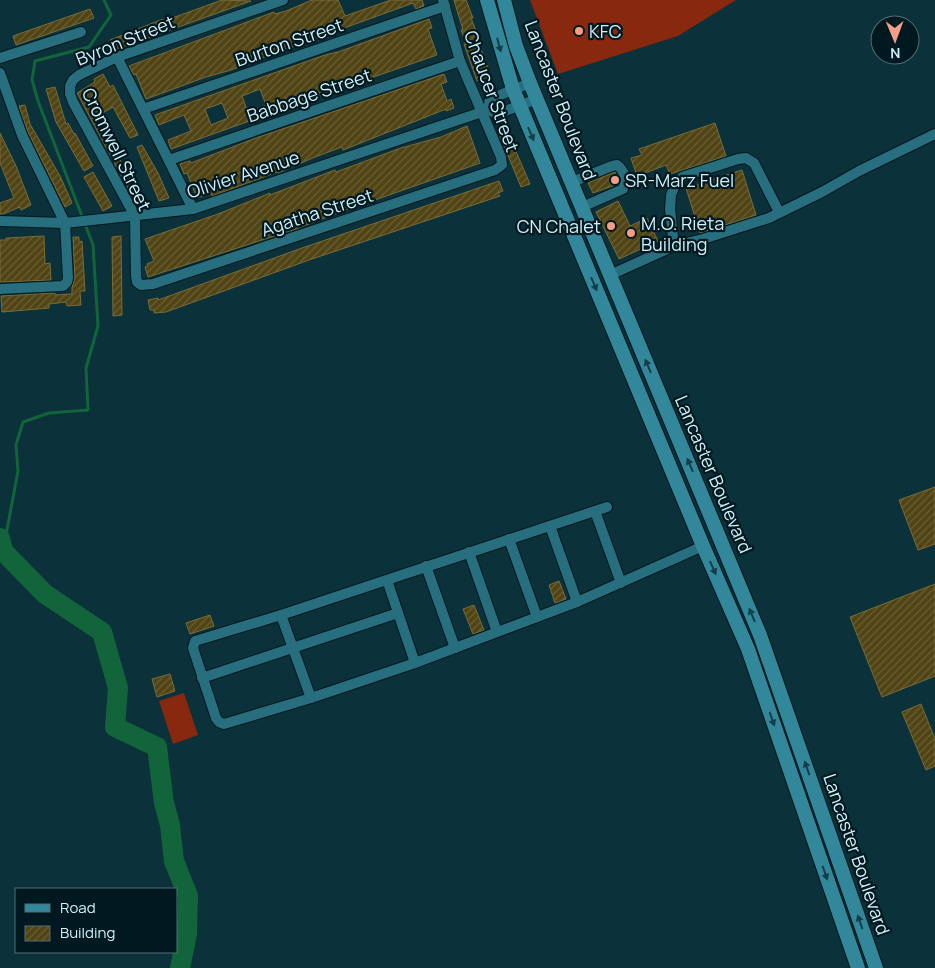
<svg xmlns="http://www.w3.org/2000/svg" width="935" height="968" font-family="Manrope,sans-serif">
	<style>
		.grass { fill: #87280f }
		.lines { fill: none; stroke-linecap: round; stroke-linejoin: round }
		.stream { stroke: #12643a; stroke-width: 3 }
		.river { stroke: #12643a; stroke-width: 20 }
		.building { fill: url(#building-hatch); stroke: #7a6c38; fill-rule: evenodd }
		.minor-casing { stroke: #03181d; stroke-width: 12 }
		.major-casing { stroke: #03181d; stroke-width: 16 }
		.minor { stroke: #276e7e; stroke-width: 10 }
		.major { stroke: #32879a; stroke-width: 14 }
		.oneway { fill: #123f4a }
		.poi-dot { fill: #f49e88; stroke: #00181f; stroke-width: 2 }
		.labels { text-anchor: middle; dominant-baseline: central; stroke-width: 4.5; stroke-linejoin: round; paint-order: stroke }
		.poi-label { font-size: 18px; fill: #cff1f9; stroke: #00181f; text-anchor: start }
		.street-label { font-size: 18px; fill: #cff1f9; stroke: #00181f }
	</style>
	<defs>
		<pattern id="building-hatch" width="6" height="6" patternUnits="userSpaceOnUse" patternTransform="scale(1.25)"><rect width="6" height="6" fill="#514414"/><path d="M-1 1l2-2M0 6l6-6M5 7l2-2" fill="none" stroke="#695f37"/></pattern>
	</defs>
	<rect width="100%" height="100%" fill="#0b313a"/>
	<!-- grass -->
	<g class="grass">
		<path d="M530 0H736L678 36 558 74Z"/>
		<path d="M184 693 198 735 173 744 159 701Z"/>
	</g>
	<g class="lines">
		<!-- stream -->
		<path class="stream" d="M3 551 18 471 16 445 23 422 49 413 88 410 86 368 98 326 93 245 38 101 32 80 35 61 89 47 111 15 104 0"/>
		<!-- river -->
		<path class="river" d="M0 538 3 551 45 594 102 632 118 688 115 727 157 747 164 803 170 825 174 861 188 896 187 934 180 968"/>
	</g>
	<!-- building -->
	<g class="building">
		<path d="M222 0 251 1 114 50 110 40 163 19 164 21 175 17Z"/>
		<path d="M312 0H338L345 16 391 0H422L424 6 416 9 413 3 292 47V46L231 70 206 77 146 99 136 74 134 75 129 66 274 12 275 14 286 11Z"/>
		<path d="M454 0H466L473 18H471L476 31 475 32 489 71 485 73 487 77 477 81 464 44 466 43 461 30H463Z"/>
		<path d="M90 9 94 18 16 45 13 36Z"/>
		<path d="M429 19 432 28 428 29 437 55 330 92 256 121 255 119 171 149 168 140 191 131 184 115 159 125 155 115 325 55 338 52ZM260 89 266 105 248 112 242 96ZM222 103 228 118 211 125 205 109Z"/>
		<path d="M103 74 110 87 113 85 138 135 130 138 113 107 99 115 105 127 104 128 109 140 139 194 142 203 137 205 77 93 95 82 94 79Z"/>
		<path d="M444 74 447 82 441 84 447 101 451 99 454 108 446 111V109L343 150 342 147 315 157 278 173 277 172 212 196 211 193 197 198 187 173 184 174 180 164 190 161 191 163 256 138Z"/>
		<path d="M55 87 66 124 68 123 74 134 75 133 93 166 84 171 56 122 46 89Z"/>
		<path d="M25 105 30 124 60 176 72 203 65 207 28 132 19 106Z"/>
		<path d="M715 123 726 156 670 174 666 165 637 176 631 158 642 155 639 149Z"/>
		<path d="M467 126 480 163 335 214 296 229 148 277 145 267 148 266 147 264 154 261 145 239 218 214 270 193V195L335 170 336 172 401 148 441 137Z"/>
		<path d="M0 133 16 166 31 205 21 210 20 207 3 214H0V203L14 198 0 163Z"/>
		<path d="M508 133 530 184 521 187 500 136Z"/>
		<path d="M142 145 158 173 169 198 159 201 137 147Z"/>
		<path d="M742 170 756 215 700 233 686 188Z"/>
		<path d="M93 172 112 206 103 211 84 177Z"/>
		<path d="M615 172 618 178V184L593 193 588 183Z"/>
		<path d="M499 181 503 191 498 193 500 196 309 260 166 312 154 313V310H150L148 300 158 298V300L302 248Z"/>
		<path d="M618 201 630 226 647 218 658 241 619 259 596 212Z"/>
		<path d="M44 236 45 264 50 263 51 280 0 282V240H6V238Z"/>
		<path d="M121 236 122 315 113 316 112 237Z"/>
		<path d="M73 237H79V242L82 241 85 291H80L81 305 67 306 66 302 49 304V308L2 312 1 296 55 293V295L72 294V287L75 278Z"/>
		<path d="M935 487V544L918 550 899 500Z"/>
		<path d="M559 581 566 599 555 603 549 585Z"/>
		<path d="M935 584V676L882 697 850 617Z"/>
		<path d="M474 605 484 630 473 634 463 609Z"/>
		<path d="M210 615 214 626 190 634 186 623Z"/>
		<path d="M170 674 175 691 157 697 152 679Z"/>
		<path d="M921 704 935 739V766L926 770 902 712Z"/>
	</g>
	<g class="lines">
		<!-- minor casing -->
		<g class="minor-casing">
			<g id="minor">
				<path d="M283 0 117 57 79 75 73 80 70 86V94L73 102 135 216 136 276 137 282 141 285 153 284 495 170 502 165 501 157 460 61 443 0"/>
				<path d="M117 57 193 209"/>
				<path d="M0 58 81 32"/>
				<path d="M0 73 22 135 65 223 68 278 67 282 63 286 0 289"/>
				<path d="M143 109 445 6"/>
				<path d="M488 110 490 99 530 83"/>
				<path d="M169 160 460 61"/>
				<path d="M572 182 612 166 617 165C625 171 627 181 623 189L582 207"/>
				<path d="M0 221 65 223 193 209 488 110 497 114 537 99"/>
				<path d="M674 246 670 209 671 195 675 185 682 177 738 159 746 158 754 163 779 212"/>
				<path d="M610 275 674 246 703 239 769 218 822 192 859 171 935 134"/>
				<path d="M607 507 281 615 195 641 193 648 216 718 219 722 224 724 311 698 415 663 577 602 703 546"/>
				<path d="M595 511 621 583"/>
				<path d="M550 526 577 602"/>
				<path d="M509 539 537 617"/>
				<path d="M469 552 497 632"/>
				<path d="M426 566 455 648"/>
				<path d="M387 580 415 663"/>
				<path d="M281 615 311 698"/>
				<path d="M202 678 398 613"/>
			</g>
		</g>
		<!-- major casing -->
		<g class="major-casing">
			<g id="major">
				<path d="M487 0 513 89 703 546 748 649 858 968"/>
				<path d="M504 0 516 46 530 83 760 635 876 968"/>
			</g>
		</g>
		<!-- minor -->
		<use href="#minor" class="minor"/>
		<!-- major -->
		<use href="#major" class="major"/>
	</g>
	<!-- one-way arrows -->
	<defs><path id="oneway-solid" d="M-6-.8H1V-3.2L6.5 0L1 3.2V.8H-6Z" transform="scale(1.25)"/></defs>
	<g class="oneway">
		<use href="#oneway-solid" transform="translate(499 45) rotate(75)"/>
		<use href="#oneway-solid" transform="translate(531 134) rotate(67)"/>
		<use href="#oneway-solid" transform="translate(594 284) rotate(67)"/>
		<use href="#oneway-solid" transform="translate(648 366) rotate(-113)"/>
		<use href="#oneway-solid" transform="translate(690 465) rotate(-113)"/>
		<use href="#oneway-solid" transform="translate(713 568) rotate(66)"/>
		<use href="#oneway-solid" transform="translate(752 615) rotate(-113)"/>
		<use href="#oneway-solid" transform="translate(772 719) rotate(71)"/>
		<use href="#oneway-solid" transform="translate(807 768) rotate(-109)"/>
		<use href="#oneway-solid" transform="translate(825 873) rotate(71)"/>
		<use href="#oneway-solid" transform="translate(860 922) rotate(-109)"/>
	</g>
	<!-- markers -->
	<g class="poi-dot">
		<circle cx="579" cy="31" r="5"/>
		<circle cx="615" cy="180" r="5"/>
		<circle cx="611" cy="226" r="5"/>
		<circle cx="631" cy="233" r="5"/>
	</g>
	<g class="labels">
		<!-- poi labels -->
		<g class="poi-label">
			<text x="589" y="31">KFC</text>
			<text x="625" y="180">SR-Marz Fuel</text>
			<text x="641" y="223">M.O. Rieta<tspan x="641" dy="21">Building</tspan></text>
			<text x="601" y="226" text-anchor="end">CN Chalet</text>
		</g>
		<!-- street labels -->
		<g class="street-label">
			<text transform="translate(125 40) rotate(-22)">Byron Street</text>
			<text transform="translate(289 42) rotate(-19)">Burton Street</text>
			<text transform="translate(492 91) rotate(70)">Chaucer Street</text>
			<text transform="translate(309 95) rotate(-19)">Babbage Street</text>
			<text transform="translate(561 100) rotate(69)">Lancaster Boulevard</text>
			<text transform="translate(117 149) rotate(64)">Cromwell Street</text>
			<text transform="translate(243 174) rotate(-18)">Olivier Avenue</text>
			<text transform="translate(317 212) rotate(-18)">Agatha Street</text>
			<text transform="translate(714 474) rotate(67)">Lancaster Boulevard</text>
			<text transform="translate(857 854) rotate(71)">Lancaster Boulevard</text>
		</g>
	</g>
	<!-- legend -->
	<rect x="15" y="888" width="162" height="65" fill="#00181f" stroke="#536f76"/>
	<rect x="25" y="904" width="25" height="8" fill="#32879a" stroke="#536f76"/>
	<text x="60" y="913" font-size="15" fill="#cff1f9">Road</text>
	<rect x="25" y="926" width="25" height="15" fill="url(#building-hatch)" stroke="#536f76"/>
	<text x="60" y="938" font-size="15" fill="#cff1f9">Building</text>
	<!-- north arrow -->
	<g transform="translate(895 40) rotate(179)"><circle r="24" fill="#00181f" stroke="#536f76"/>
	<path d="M0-4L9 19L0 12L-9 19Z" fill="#f49e88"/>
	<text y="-8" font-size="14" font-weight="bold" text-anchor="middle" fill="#cff1f9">N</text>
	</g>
</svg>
